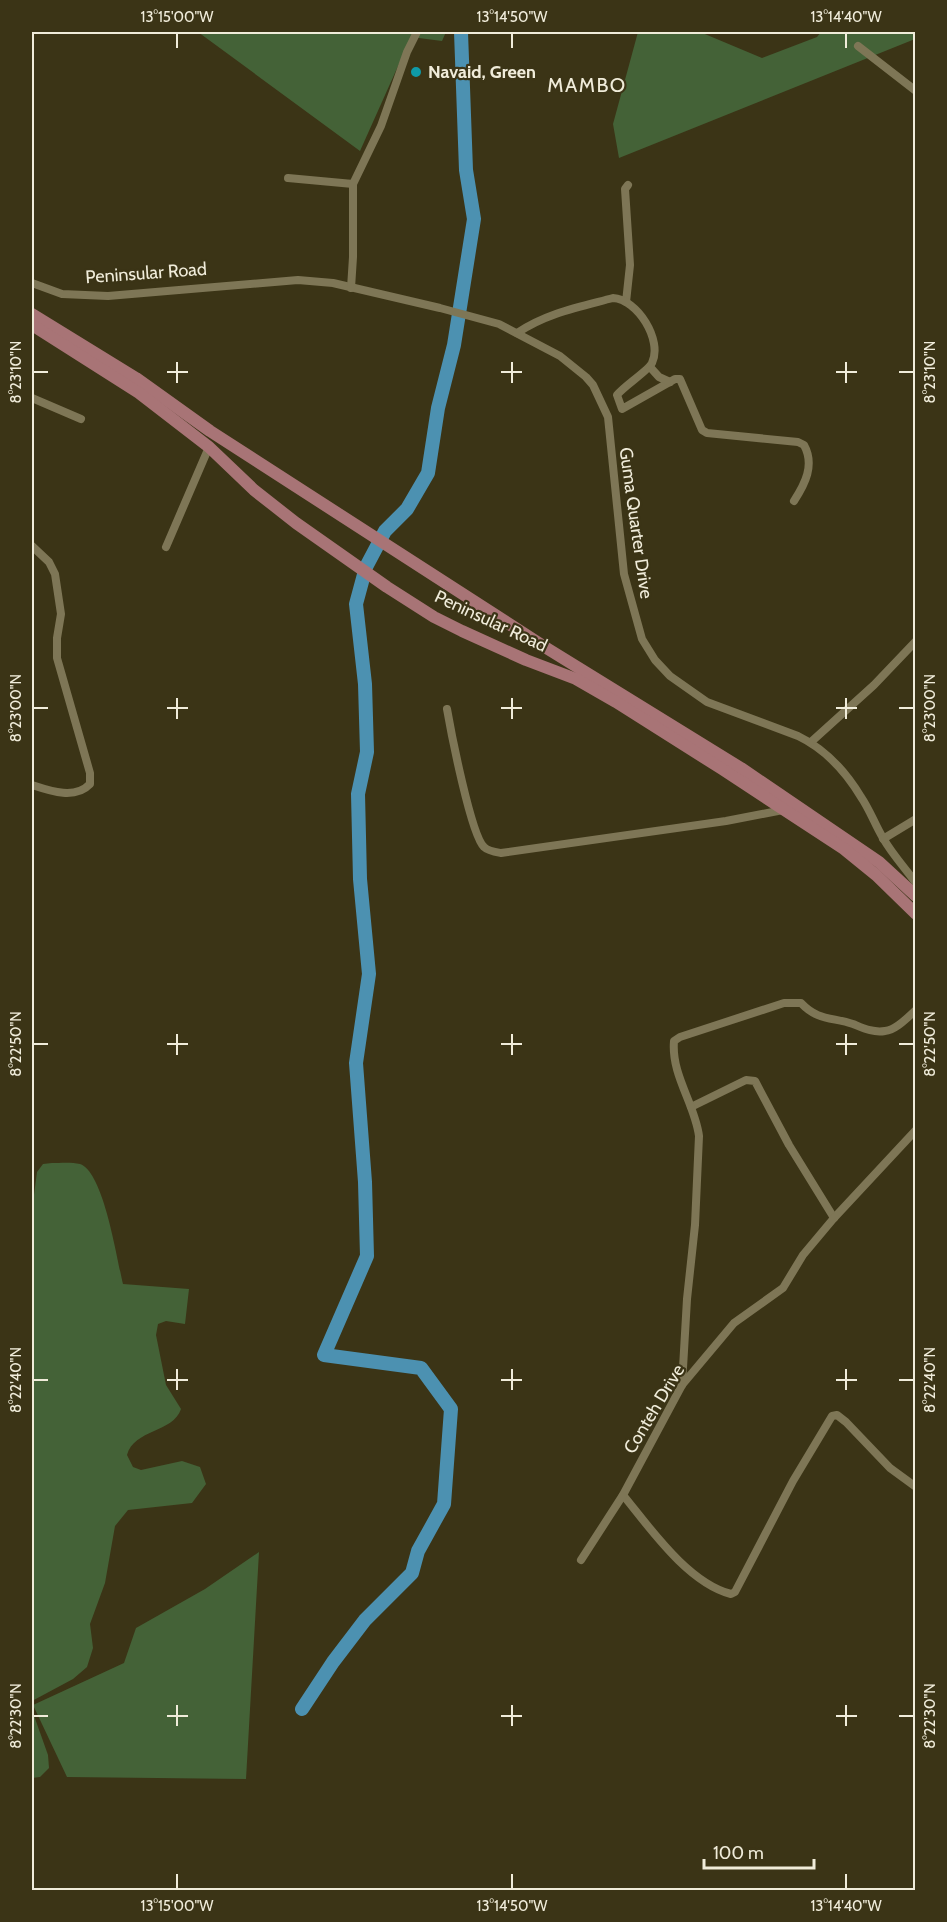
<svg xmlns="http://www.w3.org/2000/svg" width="947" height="1922" font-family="Cabin,sans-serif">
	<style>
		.green { fill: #446237 }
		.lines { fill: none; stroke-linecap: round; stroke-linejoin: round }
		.river { stroke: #4c91b1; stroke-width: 14 }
		.minor { stroke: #7e7656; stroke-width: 8 }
		.primary { stroke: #a87476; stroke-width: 12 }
		.ticks { fill: none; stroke: #f0ecda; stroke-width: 2 }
		.culture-dot { fill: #0f9aa8; stroke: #3b3416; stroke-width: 2 }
		.labels { text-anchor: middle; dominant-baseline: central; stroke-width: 4.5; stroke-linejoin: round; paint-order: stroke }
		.poi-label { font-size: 18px; font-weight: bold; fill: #f0ecda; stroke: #3b3416; text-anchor: start }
		.street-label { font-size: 18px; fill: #f0ecda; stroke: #3b3416 }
		.neighbourhood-label { font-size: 20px; letter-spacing: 1.5px; fill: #f0ecda; stroke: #3b3416 }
		.neatline { fill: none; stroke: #f0ecda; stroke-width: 2 }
		.ticks-label { font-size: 15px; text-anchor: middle; fill: #f0ecda }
	</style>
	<rect width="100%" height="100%" fill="#3b3416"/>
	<!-- green -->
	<g class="green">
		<path d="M198 32H446L442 41 411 37 360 151Z"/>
		<path d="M638 32H700L762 58 817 37 821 32H915V39L619 158 613 124Z"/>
		<path d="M52 1163C60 1163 72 1162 80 1164 104 1172 117 1260 123 1284L189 1289 185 1324 166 1321 158 1324 156 1335 166 1385 181 1409C173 1433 134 1429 127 1455L133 1467 141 1470 182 1461 200 1467 206 1484 192 1503 128 1510 115 1526 105 1583 90 1624 93 1648 87 1667 73 1679 32 1701V1210L37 1172 43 1164Z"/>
		<path d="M259 1552 246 1779 67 1777 33 1705 124 1663 136 1628 205 1589Z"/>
		<path d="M32 1710 48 1755 49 1768 40 1777 32 1778Z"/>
	</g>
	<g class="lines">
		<!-- river -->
		<path class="river" d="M302 1709 333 1662 365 1620 412 1573 418 1551 444 1504 451 1409 421 1368 324 1355 367 1256 365 1182 356 1063 369 974 360 879 358 794 367 752 365 684 356 604 366 567 385 531 407 509 428 473 438 408 454 345 474 219 466 170 461 32"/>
		<!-- minor -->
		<g class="minor">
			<path d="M858 46 916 91"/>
			<path d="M288 178 353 184"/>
			<path d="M32 283 62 294 108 296 298 280 333 283 440 308 499 324 560 356 586 377 593 385 608 417 624 574 642 639 655 660 670 676 707 702 798 736C825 749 846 772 861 797 870 810 875 825 883 838 892 854 905 868 916 883"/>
			<path d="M351 288 353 257V184L381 126 407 52 417 32"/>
			<path d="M626 302 630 265 625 189 628 185"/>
			<path d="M517 333C547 313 579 307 613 298 637 299 663 340 652 363 649 370 624 386 617 395L622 409 675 379H680L702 430 707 433 798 442 804 445C815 465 805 484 794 501"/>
			<path d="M650 367 659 377 670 382"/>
			<path d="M32 398 81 419"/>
			<path d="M32 546 49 562 55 574 61 614 57 638V658L90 773V784C75 800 50 791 32 785"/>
			<path d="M166 547 209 447"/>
			<path d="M447 709C451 732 471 835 484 847 488 851 495 852 501 853L726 821 783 810"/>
			<path d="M811 742 874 685 916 641"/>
			<path d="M883 839 916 819"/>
			<path d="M691 1107 746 1080 755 1081 789 1145 834 1218"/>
			<path d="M682 1385 687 1299 695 1225 699 1136C695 1104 671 1075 674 1041L680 1037 784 1003H801C818 1021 832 1017 853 1024 863 1028 873 1033 885 1031 896 1030 907 1018 916 1010"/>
			<path d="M623 1495C650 1528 688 1583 731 1594L735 1592 793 1481 832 1416 837 1415 846 1422 890 1468 916 1487"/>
			<path d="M581 1560 623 1495 682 1385 734 1323 783 1288 803 1255 834 1218 916 1130"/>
		</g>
		<!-- primary -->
		<g class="primary">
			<path d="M32 314 136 378 210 431 548 649 741 768 879 862 916 896"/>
			<path d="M32 325 139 393 209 447 254 490 296 523 387 587 434 617 462 631 526 660 576 679 616 702 722 769 844 849 876 875 916 914"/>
		</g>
	</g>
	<!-- ticks -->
	<path class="ticks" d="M177 33V48M512 33V48M846 33V48M177 362V383M512 362V383M846 362V383M33 372H48M167 372H188M501 372H522M836 372H857M899 372H914M177 698V719M512 698V719M846 698V719M33 708H48M167 708H188M501 708H522M836 708H857M899 708H914M177 1034V1055M512 1034V1055M846 1034V1055M33 1044H48M167 1044H188M501 1044H522M836 1044H857M899 1044H914M177 1369V1390M512 1369V1390M846 1369V1390M33 1380H48M167 1380H188M501 1380H522M836 1380H857M899 1380H914M177 1705V1726M512 1705V1726M846 1705V1726M33 1716H48M167 1716H188M501 1716H522M836 1716H857M899 1716H914M177 1874V1889M512 1874V1889M846 1874V1889"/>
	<!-- markers -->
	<circle class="culture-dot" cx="416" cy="72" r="6"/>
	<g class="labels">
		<!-- poi labels -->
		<g class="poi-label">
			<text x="428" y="72">Navaid, Green</text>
		</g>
		<!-- street labels -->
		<g class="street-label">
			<text transform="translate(146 273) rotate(-4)">Peninsular Road</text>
			<text transform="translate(636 523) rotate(82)">Guma Quarter Drive</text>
			<text transform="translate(491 621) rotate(25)">Peninsular Road</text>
			<text transform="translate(654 1409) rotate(-59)">Conteh Drive</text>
		</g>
		<!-- neighbourhood labels -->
		<g class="neighbourhood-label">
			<text x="587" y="85">MAMBO</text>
		</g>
	</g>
	<!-- border -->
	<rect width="947" height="1922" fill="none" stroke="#3b3416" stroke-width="66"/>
	<!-- scale -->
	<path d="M704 1859v9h110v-9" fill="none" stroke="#f0ecda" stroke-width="3"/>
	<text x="713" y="1859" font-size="18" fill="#f0ecda" stroke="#3b3416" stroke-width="4.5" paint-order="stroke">100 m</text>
	<rect x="33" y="33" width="881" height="1856" class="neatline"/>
	<g class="ticks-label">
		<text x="177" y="22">13°15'00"W</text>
		<text x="512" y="22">13°14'50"W</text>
		<text x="846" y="22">13°14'40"W</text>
		<text transform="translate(16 372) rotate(-90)" y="5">8°23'10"N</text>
		<text transform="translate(930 372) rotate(-90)" y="5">8°23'10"N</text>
		<text transform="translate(16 708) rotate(-90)" y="5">8°23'00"N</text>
		<text transform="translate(930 708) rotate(-90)" y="5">8°23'00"N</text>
		<text transform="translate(16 1044) rotate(-90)" y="5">8°22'50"N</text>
		<text transform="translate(930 1044) rotate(-90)" y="5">8°22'50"N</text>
		<text transform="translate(16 1380) rotate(-90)" y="5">8°22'40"N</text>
		<text transform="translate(930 1380) rotate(-90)" y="5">8°22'40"N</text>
		<text transform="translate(16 1716) rotate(-90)" y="5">8°22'30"N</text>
		<text transform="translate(930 1716) rotate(-90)" y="5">8°22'30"N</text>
		<text x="177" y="1911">13°15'00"W</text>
		<text x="512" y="1911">13°14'50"W</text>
		<text x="846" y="1911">13°14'40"W</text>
	</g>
</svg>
